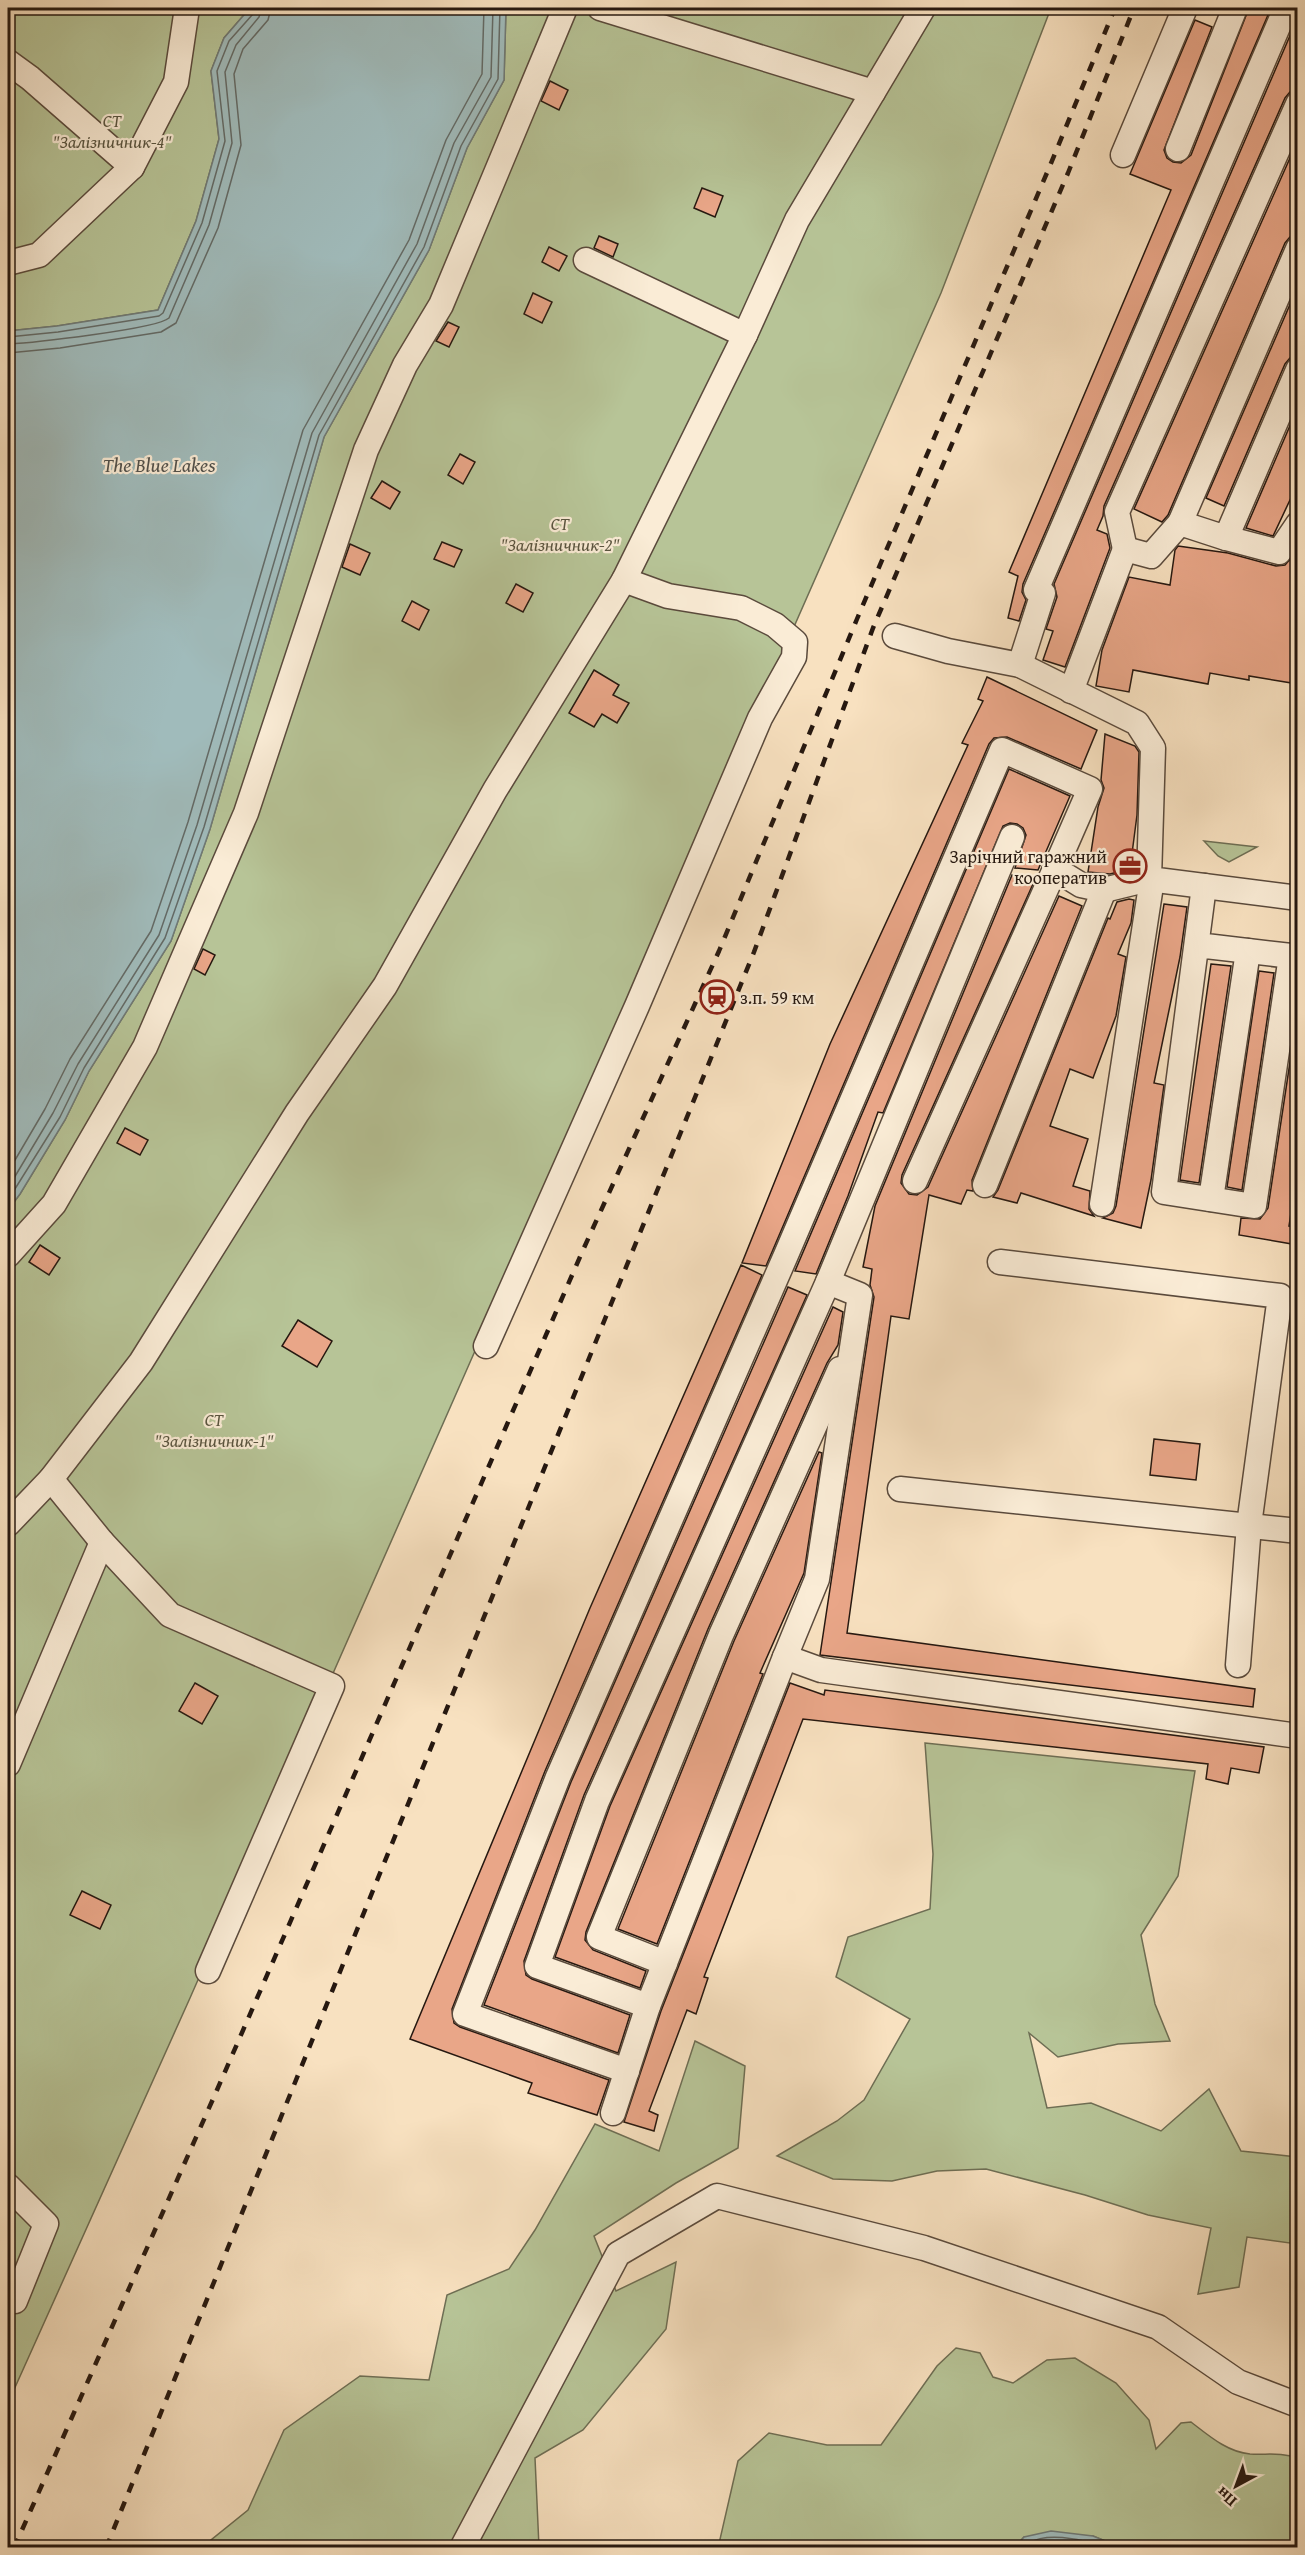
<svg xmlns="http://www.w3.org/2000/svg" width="1305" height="2555" font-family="'Gentium Book Plus',serif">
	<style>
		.green { fill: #b7c497; stroke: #6e6e54; stroke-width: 1.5 }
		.water { fill: #a0bbbb; stroke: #6f7a77; stroke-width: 1.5 }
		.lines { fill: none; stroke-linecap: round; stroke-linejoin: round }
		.shore { stroke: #636a66; stroke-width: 1.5 }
		.stream { stroke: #6f7a77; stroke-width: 6 }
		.building { fill: #e9a688; stroke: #261810; stroke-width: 1.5 }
		.minor-casing { stroke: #5a4a3c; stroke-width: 27 }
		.minor { stroke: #faecd6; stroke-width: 24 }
		.rail { stroke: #261810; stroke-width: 4.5; stroke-dasharray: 10 10; stroke-linecap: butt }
		.labels { text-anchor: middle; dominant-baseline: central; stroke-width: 4.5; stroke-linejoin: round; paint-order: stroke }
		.park-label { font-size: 18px; font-style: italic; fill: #59543f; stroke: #faecd6 }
		.poi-label { font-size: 18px; fill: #261810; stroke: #faecd6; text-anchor: end }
		.water-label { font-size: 20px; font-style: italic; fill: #51514c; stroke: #faecd6 }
	</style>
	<rect width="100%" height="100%" fill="#f8e1c0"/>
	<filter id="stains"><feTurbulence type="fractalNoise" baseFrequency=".00333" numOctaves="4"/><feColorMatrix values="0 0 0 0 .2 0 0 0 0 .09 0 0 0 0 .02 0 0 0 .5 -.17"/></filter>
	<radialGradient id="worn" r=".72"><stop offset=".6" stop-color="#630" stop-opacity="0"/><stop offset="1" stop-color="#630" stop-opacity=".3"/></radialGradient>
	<!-- green -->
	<g class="green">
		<path d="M8 8H250L224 38 211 71 219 139 196 221 158 310 57 326 8 331Z"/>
		<path d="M506 8H1051L941 293 190 1998 8 2403V1210L20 1194 65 1120 89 1071 171 941 210 829 324 437 429 250 467 148 504 80Z"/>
		<path d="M1204 841 1257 847 1229 862 1218 856Z"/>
		<path d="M925 1743 1195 1771 1178 1876 1141 1935 1155 2004 1170 2041 1118 2044 1058 2057 1029 2033 1047 2108 1091 2103 1161 2131 1209 2089 1241 2151 1297 2157V2244L1247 2237 1239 2287 1198 2294 1211 2228 1148 2215 1085 2195 986 2169 937 2171 892 2181 833 2179 777 2156 837 2121 864 2100 910 2019 836 1977 848 1937 930 1909 933 1854Z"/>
		<path d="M695 2041 745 2066 738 2148 676 2183 594 2236 616 2291 676 2262 666 2329 583 2430 535 2458 539 2547 443 2548 440 2544 435 2548H201L248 2510 284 2430 360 2376 429 2380 447 2295 509 2269 535 2230 595 2124 659 2151Z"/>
		<path d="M956 2348 980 2353 993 2377 1013 2383 1047 2360 1075 2358 1116 2383 1149 2420 1156 2449 1181 2423 1191 2422C1208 2435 1227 2452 1250 2454 1267 2455 1281 2452 1297 2458V2547H1120L1093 2536 1024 2537 1015 2547 718 2548 738 2461 769 2433 827 2445H881L937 2366Z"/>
	</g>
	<!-- water -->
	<g class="water">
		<path d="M250 8H506L504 80 467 148 429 250 324 437 210 829 171 941 89 1071 65 1120 20 1194 8 1210V331L57 326 158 310 196 221 219 139 211 71 224 38Z"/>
		<path d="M1051 2531 1093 2536 1120 2547H1015L1024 2537Z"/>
	</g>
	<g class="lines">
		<!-- shore -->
		<g class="shore">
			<path d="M8 337 58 332 159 316 163 313 202 223 225 141 217 71 229 41 253 14 254 8"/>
			<path d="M8 344C31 343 157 329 169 318L209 225 232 143 225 72 236 45 259 17 262 8"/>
			<path d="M8 353 60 348 161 332 176 323 218 228 241 145 234 74 243 49 268 20 271 8"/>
			<path d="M8 1172 45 1109 70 1059 151 931 188 822 303 430 409 240 446 140 482 74 484 8"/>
			<path d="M8 1188 53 1113 78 1064 159 935 197 825 312 433 417 244 454 143 491 77 493 8"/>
			<path d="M8 1200 60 1117 84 1068 165 938 204 827 319 435 424 247 461 146 498 79 500 8"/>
			<path d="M1023 2548C1039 2529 1085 2539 1105 2548"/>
		</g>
		<!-- stream -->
		<path class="stream" d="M1287 2548 1298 2543"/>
	</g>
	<!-- building -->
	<g class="building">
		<path d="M1249 8H1271L1023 584 1022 592 1026 600 1019 621 1008 618 1018 576 1009 572 1171 190 1130 174 1195 20 1212 27 1164 150 1167 158 1173 162 1181 163 1191 155Z"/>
		<path d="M1298 17V90L1290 92 1285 98 1104 506 1103 516 1097 530 1107 534 1110 548 1065 667 1043 660 1053 631 1046 629 1057 597 1054 584Z"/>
		<path d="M550 81 568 90 559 110 541 101Z"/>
		<path d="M1298 140V235L1290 237 1285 243 1168 515 1162 522 1134 509Z"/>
		<path d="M702 188 723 196 715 217 694 208Z"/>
		<path d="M599 236 618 244 613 257 594 248Z"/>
		<path d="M549 247 567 256 559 271 542 262Z"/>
		<path d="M1298 286V356L1290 358 1285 364 1224 506 1206 498Z"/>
		<path d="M533 293 552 302 542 323 524 314Z"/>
		<path d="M448 322 459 327 449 347 436 341Z"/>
		<path d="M1298 407V483L1273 536 1246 528Z"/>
		<path d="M460 454 475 462 463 484 448 475Z"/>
		<path d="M382 481 400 492 390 509 371 498Z"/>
		<path d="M442 542 462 550 454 567 434 559Z"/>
		<path d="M350 544 370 553 360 575 342 567Z"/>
		<path d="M1178 546 1228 553 1276 566 1285 565 1298 550V684L1249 676V680L1210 673 1208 684 1133 670 1129 692 1096 686 1102 650 1129 577 1170 585 1175 550Z"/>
		<path d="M516 584 533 593 523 612 506 603Z"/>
		<path d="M412 601 429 610 419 630 402 621Z"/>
		<path d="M594 670 619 685 613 695 629 703 617 723 602 714 594 727 569 713Z"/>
		<path d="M987 677 1097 730 1081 769 1007 737 994 738 989 744 766 1266 742 1263 830 1044 968 745 962 743 983 701 978 699Z"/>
		<path d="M1105 734 1135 746 1139 752 1137 815 1130 869 1110 874 1088 872 1098 807 1104 788 1101 780Z"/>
		<path d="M1009 769 1070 796 1038 870 1015 868 1026 835 1023 828 1017 824 1010 823 1003 826 883 1113 878 1112 848 1196 816 1274 795 1271Z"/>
		<path d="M1012 875 1033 884 902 1175 901 1183 909 1194 917 1195 928 1187 1059 896 1082 906 972 1180 973 1191 967 1190 961 1204 929 1195 909 1319 891 1316 847 1633 1255 1689 1253 1707 820 1655 874 1297 870 1285 872 1269 863 1267 875 1206Z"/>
		<path d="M1129 899 1134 900 1131 923 1118 954 1126 957 1116 1016 1093 1078 1070 1069 1050 1126 1088 1139 1073 1186 1090 1191 1089 1209 1094 1216 1021 1193 1017 1203 993 1197 998 1190 1108 918 1110 919 1117 902Z"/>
		<path d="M1164 904 1187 907 1180 957 1154 1083 1164 1085 1151 1180 1141 1228 1103 1218 1113 1213 1116 1206Z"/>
		<path d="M203 949 215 955 205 975 194 969Z"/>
		<path d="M1211 964 1231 966 1199 1183 1180 1180Z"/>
		<path d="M1259 971 1274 973 1242 1190 1227 1187Z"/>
		<path d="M1298 1009V1167L1289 1226 1298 1227V1245L1239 1235 1241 1218 1260 1219 1268 1208Z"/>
		<path d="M125 1128 148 1140 140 1155 117 1143Z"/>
		<path d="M40 1245 60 1258 49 1275 29 1262Z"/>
		<path d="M741 1265 762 1275 545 1771 452 2009 454 2023 460 2027 609 2080 597 2115 528 2093 532 2083 410 2039 590 1608Z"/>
		<path d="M788 1287 807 1295 584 1795 524 1961 526 1975 532 1979 630 2015 618 2053 484 2005 571 1782Z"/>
		<path d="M833 1307 843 1312 838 1345 827 1363 708 1629 586 1932 585 1940 593 1950 646 1971 640 1988 555 1957 610 1806Z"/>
		<path d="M298 1320 332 1341 317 1367 282 1346Z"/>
		<path d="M1154 1439 1200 1444 1196 1480 1150 1475Z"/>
		<path d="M819 1452 822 1453 804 1573 760 1673 763 1674 657 1944 618 1929 734 1641Z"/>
		<path d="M195 1683 218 1696 202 1724 179 1711Z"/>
		<path d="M790 1683 824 1695 825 1690 1264 1747 1259 1773 1231 1768 1228 1784 1206 1779 1208 1764 803 1719 704 1977 708 1978 696 2014 687 2010 649 2111 658 2115 654 2131 624 2122 661 2011Z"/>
		<path d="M82 1891 111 1905 100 1929 70 1915Z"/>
	</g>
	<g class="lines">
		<!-- minor casing -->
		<g class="minor-casing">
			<g id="minor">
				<path d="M600 8 873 92"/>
				<path d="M8 62 30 78 132 167"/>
				<path d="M1178 149 1235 8"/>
				<path d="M1123 155 1185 8"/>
				<path d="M586 260 745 335"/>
				<path d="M8 263 39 255 132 167 176 82 187 8"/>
				<path d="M1180 523 1298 249"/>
				<path d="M1226 538 1279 552 1298 524"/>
				<path d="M1125 549 1117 512 1298 104"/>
				<path d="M895 636 948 651 1020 665 1137 723 1153 748 1149 879 1298 898"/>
				<path d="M1020 665 1043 593 1036 590 1286 8"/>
				<path d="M1071 691 1125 549 1151 556 1180 523 1226 538 1298 370"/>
				<path d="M1104 890 1149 879"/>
				<path d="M1197 945 1291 956 1254 1206 1164 1192 1204 886"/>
				<path d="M915 1181 1055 869"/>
				<path d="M1211 1199 1248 951"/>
				<path d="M1102 1204 1152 879"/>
				<path d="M8 1255 54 1204 145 1047 246 813 366 450 405 365 441 305 565 8"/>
				<path d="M1000 1262 1280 1296 1249 1525 1238 1665"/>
				<path d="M828 1282 1012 837"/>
				<path d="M486 1346 637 1006 760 718 794 657 795 642 775 625 741 608 668 596 624 580"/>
				<path d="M51 1479 102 1542 170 1615 332 1686 208 1971"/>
				<path d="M900 1489 1298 1531"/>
				<path d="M8 1524 51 1479 141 1362 297 1113 385 986 495 790 624 580 745 335 797 220 923 8"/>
				<path d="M8 1764 102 1542"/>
				<path d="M665 1963 599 1937 721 1635 840 1369"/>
				<path d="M648 2006 537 1966 597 1801 828 1282 860 1295 817 1579 785 1657 821 1670 1298 1736"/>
				<path d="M627 2071 465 2014 558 1777 786 1255 1002 750 1090 789 1055 869 1081 885 1104 890 985 1185"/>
				<path d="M613 2113 648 2006 785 1657"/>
				<path d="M8 2186 46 2224 15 2301"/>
				<path d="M462 2548 618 2254 717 2196 924 2248 1158 2327 1238 2382 1298 2405"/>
			</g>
		</g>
		<!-- minor -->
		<use href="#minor" class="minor"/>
		<!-- rail -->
		<g class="rail">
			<path d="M14 2548 217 2090 583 1250 719 951 857 619 1049 168 1115 8"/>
			<path d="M106 2548 754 952 873 628 1068 173 1134 8"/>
		</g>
	</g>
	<!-- icons -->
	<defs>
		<g id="office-ring" transform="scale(1.725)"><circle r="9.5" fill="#faecd6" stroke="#8f2418" stroke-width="1.5"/><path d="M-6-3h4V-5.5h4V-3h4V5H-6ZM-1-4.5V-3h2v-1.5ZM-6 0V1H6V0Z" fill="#8f2418"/></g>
		<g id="station-ring" transform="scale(1.725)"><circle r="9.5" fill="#faecd6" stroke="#8f2418" stroke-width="1.5"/><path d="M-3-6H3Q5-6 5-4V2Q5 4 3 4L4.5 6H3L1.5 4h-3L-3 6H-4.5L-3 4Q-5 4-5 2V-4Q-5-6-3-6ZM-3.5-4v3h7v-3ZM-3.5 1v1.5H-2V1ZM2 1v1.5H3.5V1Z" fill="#8f2418"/></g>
	</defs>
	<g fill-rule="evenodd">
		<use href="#office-ring" x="1130" y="866"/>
		<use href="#station-ring" x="717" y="997"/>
	</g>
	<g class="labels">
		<!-- park labels -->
		<g class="park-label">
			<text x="112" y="120">СТ<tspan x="112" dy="21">"Залізничник-4"</tspan></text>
			<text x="560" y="523">СТ<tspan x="560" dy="21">"Залізничник-2"</tspan></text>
			<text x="214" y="1419">СТ<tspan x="214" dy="21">"Залізничник-1"</tspan></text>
		</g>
		<!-- poi labels -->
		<g class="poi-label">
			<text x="1107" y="856">Зарічний гаражний<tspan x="1107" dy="21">кооператив</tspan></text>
			<text x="740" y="997" text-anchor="start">з.п. 59 км</text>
		</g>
		<!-- water labels -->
		<g class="water-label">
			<text x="159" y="464">The Blue Lakes</text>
		</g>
	</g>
	<!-- margin -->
	<rect width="1305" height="2555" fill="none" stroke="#f8e1c0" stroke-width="30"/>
	<rect x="9" y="9" width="1287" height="2537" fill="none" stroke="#261810" stroke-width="3"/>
	<rect x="15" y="15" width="1275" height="2525" fill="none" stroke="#261810" stroke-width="1.5"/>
	<!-- north arrow -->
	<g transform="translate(1236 2486) rotate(221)" stroke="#faecd6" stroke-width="4.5" paint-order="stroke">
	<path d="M0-4.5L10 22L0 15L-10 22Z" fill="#261810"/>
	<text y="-9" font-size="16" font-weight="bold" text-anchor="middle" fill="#261810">Пн</text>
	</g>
	<rect width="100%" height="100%" filter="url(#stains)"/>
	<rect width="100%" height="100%" fill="url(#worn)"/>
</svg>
